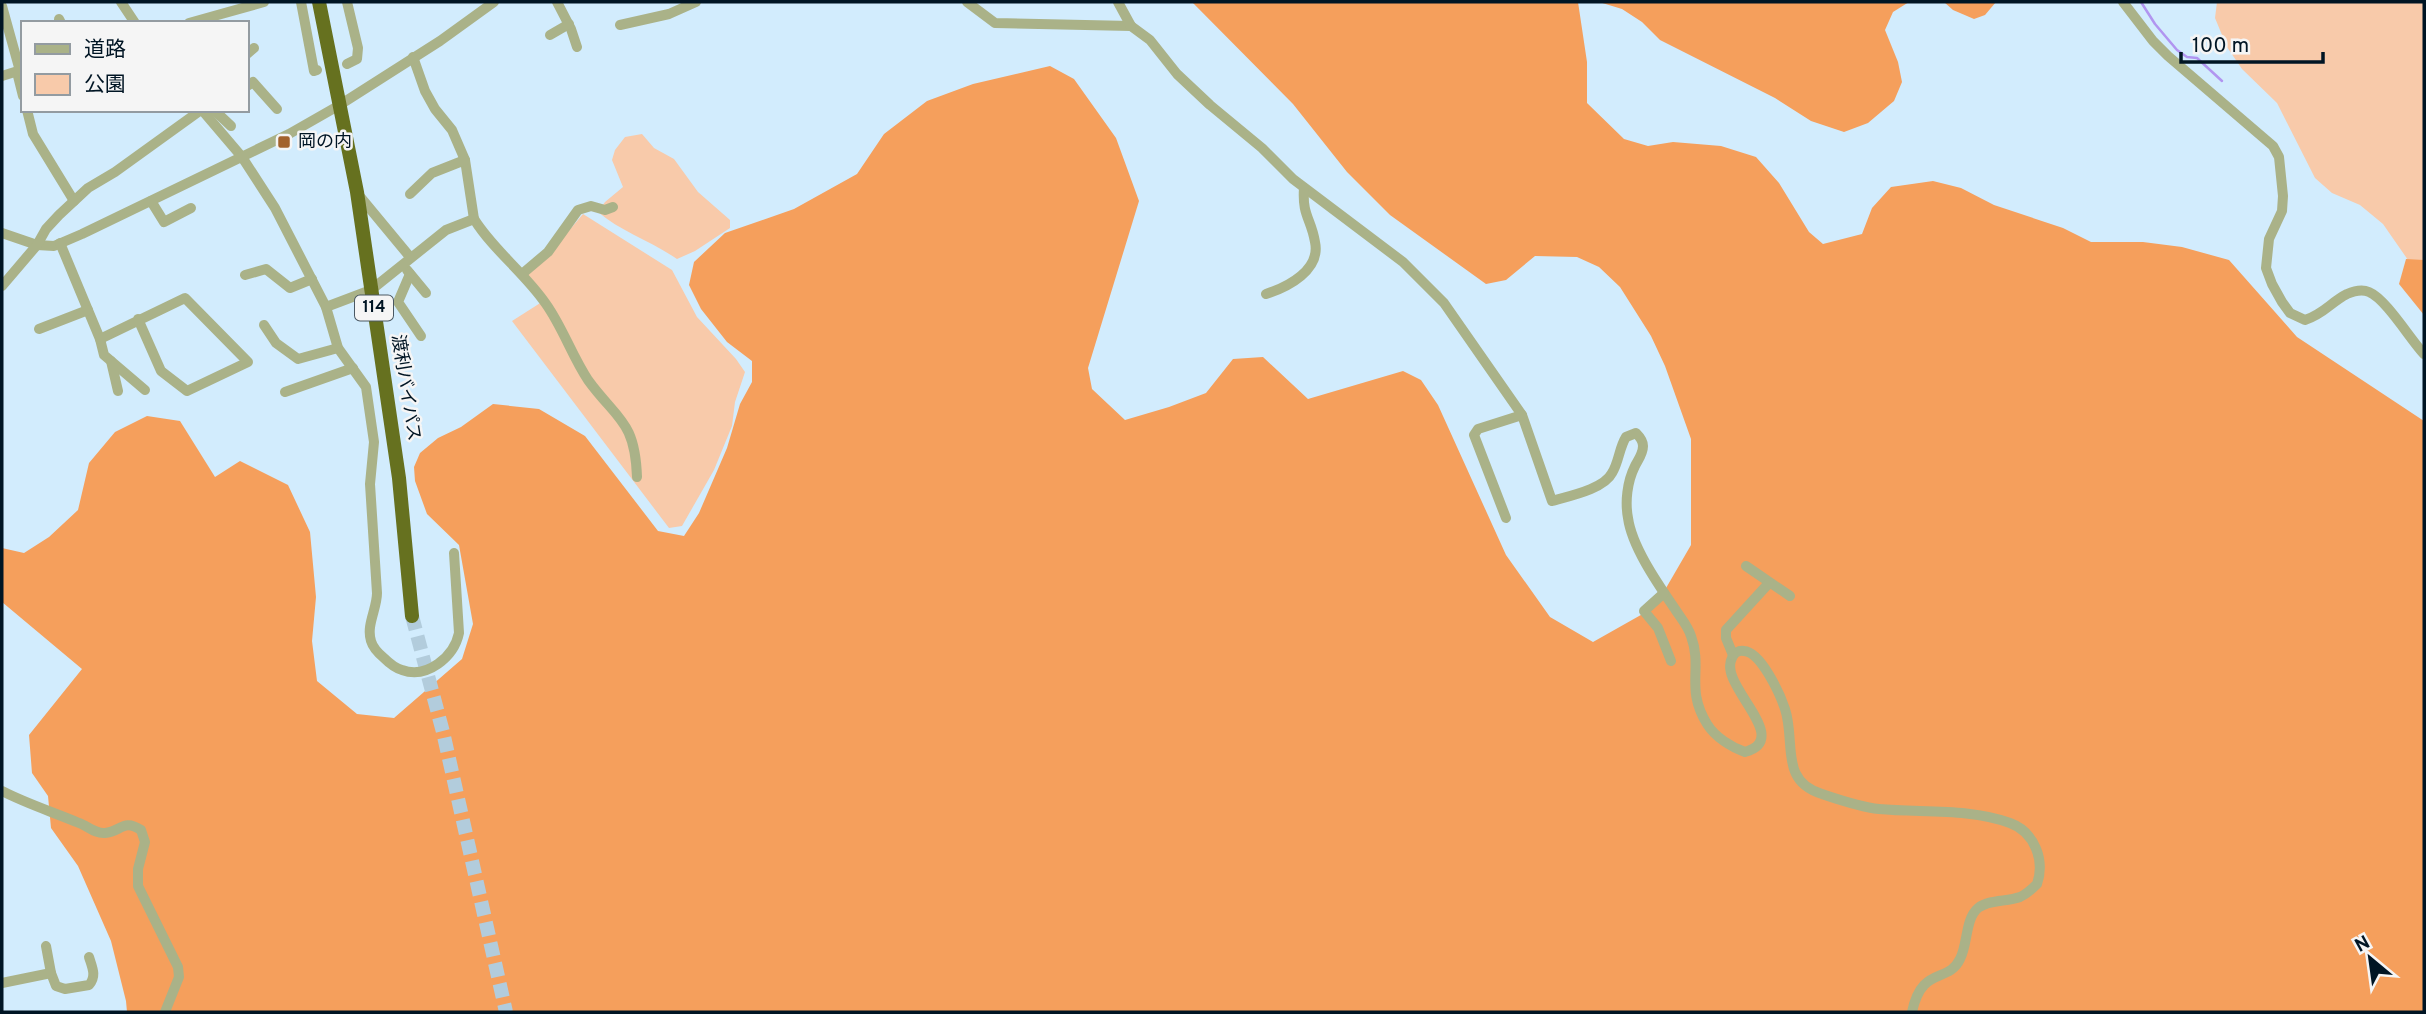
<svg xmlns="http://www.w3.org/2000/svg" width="2426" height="1014" font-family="Overpass,'Noto Sans JP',sans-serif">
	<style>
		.green { fill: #f8caaa }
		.forest { fill: #f59f5c }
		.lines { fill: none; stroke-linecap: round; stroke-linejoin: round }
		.stream { stroke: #b195f0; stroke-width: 2.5 }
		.highway-tunnel { stroke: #b2ccdc; stroke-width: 14; stroke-dasharray: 14 7; stroke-linecap: butt }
		.minor { stroke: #aab288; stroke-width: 10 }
		.highway { stroke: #66711f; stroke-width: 14 }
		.poi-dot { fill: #a2622c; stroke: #f5f5f5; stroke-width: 2.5 }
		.labels { text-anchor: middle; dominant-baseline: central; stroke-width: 5; stroke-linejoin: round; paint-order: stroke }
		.shield { fill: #f5f5f5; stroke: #4a5863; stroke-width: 2 }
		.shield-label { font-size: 16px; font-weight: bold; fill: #001524 }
		.poi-label { font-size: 18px; fill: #001524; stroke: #f5f5f5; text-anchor: start }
		.street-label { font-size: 18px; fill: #001524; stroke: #f5f5f5 }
	</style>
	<rect width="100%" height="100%" fill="#d2ecfd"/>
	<!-- green -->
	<g class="green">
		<path d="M2217 2H2424V283L2383 224 2360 205 2332 193 2315 178 2277 103 2242 69 2227 47 2215 18Z"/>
		<path d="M642 134 654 148 674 159 698 192 730 220V228L695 251 677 259C651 241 620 231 598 212L605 202 623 187 612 160 615 150 625 137Z"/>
		<path d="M583 214 672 270 697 317 736 359 745 372 735 402 732 426 714 470 682 526 669 528 512 321 545 300 527 275 550 253Z"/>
	</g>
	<!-- forest -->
	<g class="forest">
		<path d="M1192 2H1578L1587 62V103L1624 139 1648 146 1673 142 1721 146 1756 157 1779 183 1809 232 1823 244 1862 234 1872 208 1891 187 1933 181 1961 188 1994 205 2063 228 2091 242H2143L2182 247 2229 260 2297 337 2424 421V1012H127L126 1001 111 941 78 866 51 828 48 796 32 773 29 735 82 669 2 602V548L24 553 49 537 78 510 89 463 115 432 147 416 180 421 215 477 240 461 288 485 310 532 316 597 312 641 317 681 357 714 394 718 462 659 473 624 459 545 427 514 415 481 414 467 420 453 438 438 461 427 493 404 539 409 585 436 658 531 684 536 699 513 727 448 740 404 752 382V361L727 342 701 309 689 285 694 262 725 233 794 209 857 174 884 134 927 101 973 84 1050 66 1074 79 1116 138 1139 201 1088 368 1092 389 1125 420 1169 407 1206 393 1233 359 1263 357 1308 399 1403 371 1421 380 1438 405 1506 555 1550 617 1593 642 1655 607 1691 545V439L1665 366 1651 336 1620 287 1599 267 1577 257 1535 256 1506 280 1486 284 1390 215 1347 172 1293 104Z"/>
		<path d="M1599 2H1909L1893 12 1885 30 1898 62 1902 82 1894 101 1868 123 1844 132 1811 121 1775 98 1660 40 1642 22 1622 9Z"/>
		<path d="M1944 2H1996L1985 15 1974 19 1953 10Z"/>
		<path d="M2406 259 2424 260V315L2399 284Z"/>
	</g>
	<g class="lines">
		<!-- stream -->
		<path class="stream" d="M2141 2 2155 24 2177 50 2187 57 2197 58 2222 81"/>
		<!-- highway-tunnel -->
		<path class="highway-tunnel" d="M412 616 443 732 506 1012"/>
		<!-- minor -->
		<g class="minor">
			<path d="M121 2 135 23"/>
			<path d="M301 2 314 71 317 70"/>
			<path d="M347 2 358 48 357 59 347 64"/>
			<path d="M557 2 571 29 577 47"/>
			<path d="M967 2 995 23 1131 26 1150 40 1177 74 1210 105 1262 148 1293 179 1403 262 1444 303 1522 415 1552 501C1569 496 1604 489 1612 473 1619 462 1619 448 1626 437L1636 433C1640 437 1643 441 1643 446 1643 454 1638 460 1635 466 1627 482 1625 502 1628 518 1632 547 1658 584 1675 609 1680 617 1688 626 1691 636 1703 669 1685 688 1707 724 1715 737 1731 747 1745 752 1794 738 1717 685 1732 658 1734 653 1739 650 1744 651 1761 652 1780 694 1785 709 1796 742 1779 781 1822 794 1840 800 1860 807 1879 809 1921 813 1970 808 2010 823 2035 832 2045 861 2037 884 2032 889 2027 894 2020 897 2007 902 1989 899 1978 908 1965 919 1968 944 1960 959 1948 984 1922 965 1912 1012"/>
			<path d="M1118 2 1131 26"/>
			<path d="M2123 2 2153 41 2168 56 2273 146 2279 157 2283 196 2282 211 2269 239 2266 268 2272 284 2282 302 2290 313 2305 320C2324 314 2331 302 2347 294 2354 291 2362 289 2369 292 2386 299 2410 339 2424 354"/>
			<path d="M2 6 20 71"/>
			<path d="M59 19 61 23"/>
			<path d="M189 23 264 2"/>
			<path d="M620 25 669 14 696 2"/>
			<path d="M550 35 569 24"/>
			<path d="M247 54 254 48"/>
			<path d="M413 57 425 91 435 109 452 130 465 160 474 219"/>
			<path d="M17 72 23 96"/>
			<path d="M2 76 21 70"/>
			<path d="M247 86 253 82 277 109"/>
			<path d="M27 110 33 134 74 201"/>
			<path d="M202 110 242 157 275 208 326 307 338 348 366 387 374 442 370 484 377 593C377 609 366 625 371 641 373 648 378 653 384 658 389 663 395 668 402 670 427 679 454 657 459 633L454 553"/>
			<path d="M214 110 231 126"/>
			<path d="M357 193 410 257"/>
			<path d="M410 194 432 173 465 160"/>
			<path d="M151 201 164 222 191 208"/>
			<path d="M2 233 37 245 54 246 82 234 289 134 338 106 440 41 494 2"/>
			<path d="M60 243 100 339 104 355 111 361 118 391"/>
			<path d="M407 270 426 293"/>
			<path d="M410 274 398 302 421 336"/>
			<path d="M522 274 548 252 578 210 591 206 605 210 613 207"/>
			<path d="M245 275 266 269 290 288 312 279"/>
			<path d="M2 286 37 245 46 229 59 215 88 188 115 172 201 110"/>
			<path d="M1266 294C1288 287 1321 270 1315 242 1311 218 1302 216 1304 188"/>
			<path d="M326 307 371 290 446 230 474 219C494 251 525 273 546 304 563 328 572 356 588 380 617 420 635 420 637 477"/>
			<path d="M264 325 276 343 298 359 338 348"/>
			<path d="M39 329 88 310"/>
			<path d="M100 339 185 298 248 362 187 391 161 371 138 319"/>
			<path d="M111 361 145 390"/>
			<path d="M285 392 353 368"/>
			<path d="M1506 518 1474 435 1478 429 1522 415"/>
			<path d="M1746 566 1790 596"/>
			<path d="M1664 593 1644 611 1658 628 1671 661"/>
			<path d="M1733 655 1726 638V630L1769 583"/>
			<path d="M2 791C27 804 53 812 79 823 88 826 95 834 105 833 121 832 123 818 141 830L145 842 138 869V886L178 967 179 977 165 1012"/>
			<path d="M51 973 56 986 65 989 89 985C97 976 92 967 89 957"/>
			<path d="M2 983 51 973 46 946"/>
		</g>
		<!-- highway -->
		<path class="highway" d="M319 2 357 192 399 478 412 616"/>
	</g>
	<!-- markers -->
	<rect class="poi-dot" x="277" y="135" width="14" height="14" rx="3.5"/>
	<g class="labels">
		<!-- shield labels -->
		<rect class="shield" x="355" y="295.5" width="38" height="25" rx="5"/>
		<g class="shield-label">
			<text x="374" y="308">114</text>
		</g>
		<!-- poi labels -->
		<g class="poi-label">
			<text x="298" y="142">岡の内</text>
		</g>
		<!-- street labels -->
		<g class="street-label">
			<text transform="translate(405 388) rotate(81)">渡利バイパス</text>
		</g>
	</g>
	<!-- border -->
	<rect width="2426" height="1014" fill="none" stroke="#001524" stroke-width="7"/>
	<!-- legend -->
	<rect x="21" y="21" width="228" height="91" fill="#f5f5f5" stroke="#939ba1" stroke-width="2"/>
	<rect x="35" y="44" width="35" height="10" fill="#aab288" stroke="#939ba1" stroke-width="2"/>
	<text x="84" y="56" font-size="21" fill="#001524">道路</text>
	<rect x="35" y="74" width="35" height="21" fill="#f8caaa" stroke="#939ba1" stroke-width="2"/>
	<text x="84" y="91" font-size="21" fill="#001524">公園</text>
	<!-- north arrow -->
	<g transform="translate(2370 958) rotate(331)" stroke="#f5f5f5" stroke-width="5" paint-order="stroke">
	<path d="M0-5L12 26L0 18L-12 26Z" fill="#001524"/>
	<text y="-10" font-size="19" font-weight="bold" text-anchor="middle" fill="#001524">N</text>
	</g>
	<!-- scale -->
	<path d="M2181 52v10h142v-10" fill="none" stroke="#001524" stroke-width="3.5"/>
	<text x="2192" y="52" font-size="21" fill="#001524" stroke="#f5f5f5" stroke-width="5" paint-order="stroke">100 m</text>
</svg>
